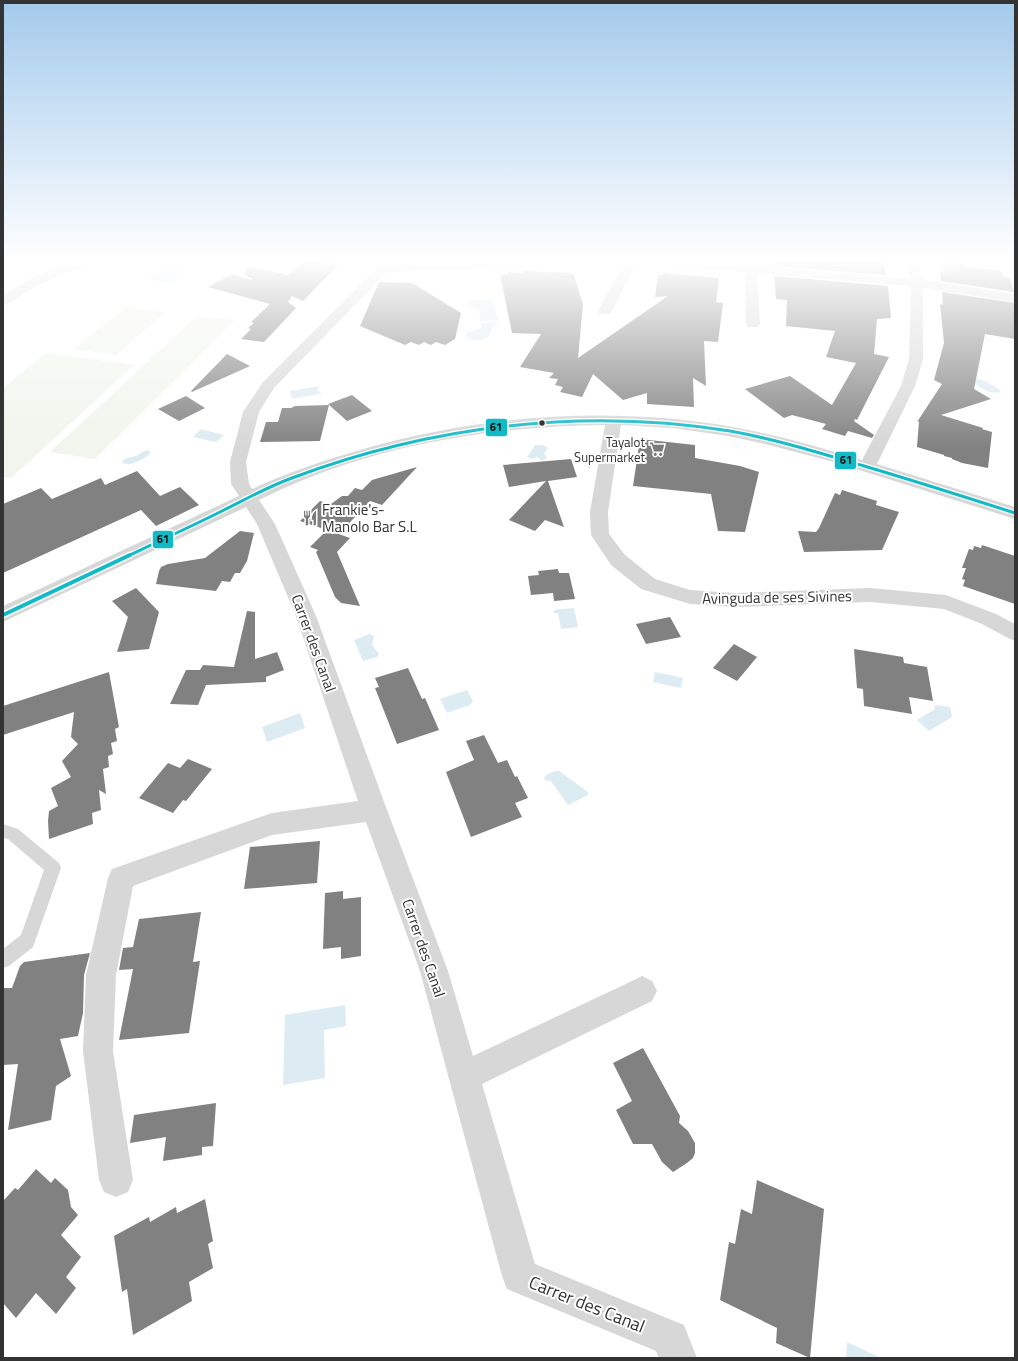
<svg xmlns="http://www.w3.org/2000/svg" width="1018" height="1361" font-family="'Titillium Web',sans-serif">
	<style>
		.green { fill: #f1f5ed }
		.water { fill: #ddebf3 }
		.building { fill: #818181 }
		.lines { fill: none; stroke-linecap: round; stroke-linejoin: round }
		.service { fill: #d7d7d7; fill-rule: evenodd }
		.minor { fill: #d7d7d7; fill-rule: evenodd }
		.bus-1-far1-casing { stroke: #fff; stroke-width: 5.5 }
		.bus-1-casing { stroke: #fff; stroke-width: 7 }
		.bus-1-far1 { stroke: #12bac6; stroke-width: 3 }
		.bus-1 { stroke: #12bac6; stroke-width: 4 }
		.bus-dot { fill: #333; stroke: #fff; stroke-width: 1.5 }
		.labels { text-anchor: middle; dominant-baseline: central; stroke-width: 4; stroke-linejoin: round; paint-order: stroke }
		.far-poi-label { font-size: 13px; fill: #333; stroke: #fff; text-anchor: end }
		.poi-label { font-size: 15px; fill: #333; stroke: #fff; text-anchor: start }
		.street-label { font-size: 15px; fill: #333; stroke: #fff }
		.near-street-label { font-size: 18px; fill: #333; stroke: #fff }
		.line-badge { stroke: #fff; stroke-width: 1.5 }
		.pale-badge-label { font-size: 11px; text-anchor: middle; font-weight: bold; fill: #111 }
	</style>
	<rect width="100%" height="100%" fill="#fff"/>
	<!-- green -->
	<g class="green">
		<path d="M126 307 166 312 116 355 74 349Z"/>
		<path d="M197 316 235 320 95 459 50 452Z"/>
		<path d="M46 353 134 365 11 478 3 477V388Z"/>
	</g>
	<!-- water -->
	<g class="water">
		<path d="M177 259 199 262 168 283 146 280Z"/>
		<path d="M471 300H492L498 320 480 321 479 309 469 305 468 302Z"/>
		<path d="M498 322 497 324C493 326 490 331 490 336L481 340H472L466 336 467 333 481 328V323Z"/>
		<path d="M974 378 985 381 999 389 1000 392C988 395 980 387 971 381Z"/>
		<path d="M320 386 317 390 322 393 292 399 290 391Z"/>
		<path d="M201 429 224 435 216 442 193 437Z"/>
		<path d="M535 445H542L547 447V450L544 454 547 457 546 459 541 460 537 457 532 459 527 457Z"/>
		<path d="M148 450 150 452V454C143 459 131 467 123 463V460C128 457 131 458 136 456 141 454 142 451 148 450Z"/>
		<path d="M574 608 578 627 561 629 558 613H554V610Z"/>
		<path d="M370 634 374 636 372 645 379 654 377 657 363 661 354 640Z"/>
		<path d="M655 672 683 678 681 688 653 682Z"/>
		<path d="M467 690 473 701 470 705 447 713 440 699Z"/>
		<path d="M934 705 950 707 952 717 929 731 917 720 935 709Z"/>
		<path d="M300 713 305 728 267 742 262 727Z"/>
		<path d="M555 771H559L588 792V795L568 805 550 780 547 781 544 779 546 775Z"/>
		<path d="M345 1005 346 1026 324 1030 325 1078 283 1085 285 1015Z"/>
		<path d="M847 1342 879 1357V1358H846Z"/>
	</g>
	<!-- building -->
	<g class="building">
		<path d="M773 259H883L886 275 773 266Z"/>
		<path d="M307 260 339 264 303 301 292 296 288 302 296 308 264 342 241 339 251 329 248 328 254 323 251 322 270 304 208 287 232 274 251 280 253 279 244 275 248 266 288 275 301 263H304Z"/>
		<path d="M942 261 964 264V266L1001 271 1005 277 1010 278 1014 292 941 281 940 272 945 273Z"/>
		<path d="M523 271 573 273 583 304 578 358 668 296 655 297 658 275H662L663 273 719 278 716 302 723 303 718 342 704 341 706 386 693 378 694 407 647 404V393L623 400 593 374 582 397 560 392 563 387 555 385 558 379 549 378 554 373 520 367 541 334 512 333 500 274 507 275 508 272 523 273Z"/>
		<path d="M774 276 888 286 891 318 877 319 874 354 889 357 857 420 855 419 854 421 874 435 872 438 848 431 845 436 822 429 826 424 792 415 784 418 745 389 790 376 832 405 856 363 826 357 835 331 786 326 787 300 776 299Z"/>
		<path d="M379 282 412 283 461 313 455 339 445 345 436 342 431 345 424 342 419 345 411 342 405 345 360 326Z"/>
		<path d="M942 292 1015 303V339L985 334 974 389 991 399 941 415 983 428 982 429 992 432 988 468 962 463 952 459V458L944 456V455L917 447 919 421 917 422 942 384 934 380 944 343 940 304 943 305Z"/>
		<path d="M227 354 250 366 192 392 191 391Z"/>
		<path d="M352 395 372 411 347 421 328 404Z"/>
		<path d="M186 396 205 408 179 421 158 409Z"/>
		<path d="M329 405 320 441 260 442 266 422H278L282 408H291L295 406Z"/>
		<path d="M640 439 695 445V458L740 466 759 472 745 532 718 531 711 494 633 486Z"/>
		<path d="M571 459 577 477 548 481 564 527 545 520 535 531 509 520 546 481 509 487 503 465Z"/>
		<path d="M417 467 382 505 370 501 339 534 300 521 320 501 331 504 342 496H348L355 488 362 490 372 480Z"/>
		<path d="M137 471 160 496 180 487 199 505 156 526 141 510 3 573V504L41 488 52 499 101 478 105 485Z"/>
		<path d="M842 490 877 501 876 505 899 512 882 550 804 552 798 531 816 532 819 528 835 493 840 495Z"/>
		<path d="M327 530 350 538 337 552 360 606 341 603 335 597 316 552 318 550 310 547Z"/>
		<path d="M240 531 254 533 247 561 240 573H235L230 582 222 581 216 591 156 584 159 571 161 567 168 564 205 558Z"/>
		<path d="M982 545 1015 556V604L963 586 965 580 962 579 966 568H962L969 549 973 550 974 546 981 548Z"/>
		<path d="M558 569 559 573H569L575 599 554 601 553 593 531 595 528 576 539 575 538 571Z"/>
		<path d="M136 588 159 612 149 649 117 652 128 617 112 601Z"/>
		<path d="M247 611 255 612V659L277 652 284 670 266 677V682L206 685 198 705 170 704 186 670H200L203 665 234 667Z"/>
		<path d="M670 617 681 637 646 644 636 624Z"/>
		<path d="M734 644 757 657 737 681 713 668Z"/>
		<path d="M854 649 903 657 904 663 927 667 933 701 909 697 912 714 864 706 863 689 857 688Z"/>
		<path d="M408 668 422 699 425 698 439 730 397 744 375 688 379 687 375 678Z"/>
		<path d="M109 672 119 727 115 729 117 741 111 743 113 754 108 756 109 767 103 769 106 794 99 790 101 810 92 813 93 824 49 839 48 821 49 811 58 806 51 788 71 777 62 761 78 744 71 737 74 712 3 735V706Z"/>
		<path d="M484 735 498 763 507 760 515 777 517 776 528 798 515 803 522 817 471 837 446 772 474 760 466 741Z"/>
		<path d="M188 759 212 769 186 801 183 800 173 813 139 798 168 763 180 768Z"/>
		<path d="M320 841 317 883 244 889 250 847Z"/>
		<path d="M343 891V899L361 897V956L341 959V947L323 949 325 893Z"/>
		<path d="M201 912 193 962 200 961 189 1033 119 1040 133 969 119 970 123 948 133 947 139 919Z"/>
		<path d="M90 953 84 975 83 1013 78 1036 60 1039 71 1076 56 1086 51 1120 8 1130 18 1064 3 1065V988H12L20 966 24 962Z"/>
		<path d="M643 1048 680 1116 679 1123 688 1131 695 1143V1153L693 1158 687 1163 673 1172 662 1162 652 1144H633L616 1110 632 1101 613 1063Z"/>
		<path d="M216 1103 213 1146 202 1147V1155L163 1161 166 1137 130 1143 134 1115Z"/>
		<path d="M36 1169 51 1183 55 1178 68 1190 71 1207 78 1215 61 1235 81 1257 66 1277 76 1288 56 1314 36 1293 16 1318 3 1303V1201L15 1188 18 1190Z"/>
		<path d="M757 1180 824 1209 810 1358 776 1343 777 1328 720 1300 729 1242 735 1244 741 1209 752 1214Z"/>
		<path d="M205 1199 213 1241 208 1244 213 1268 189 1282 192 1301 133 1335 127 1289 122 1292 114 1236 149 1217 150 1222 176 1207 177 1213Z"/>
	</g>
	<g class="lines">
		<!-- service -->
		<path class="service" d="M3 824 18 829 59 863 61 868 33 947 9 966 3 968V949L21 935 44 870 8 839 3 838Z"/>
		<!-- minor -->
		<g class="minor">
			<path d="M83 259H101L99 262C66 271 37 284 8 304L3 305V295C28 279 54 266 83 259Z"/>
			<path d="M386 259H398L394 264 529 259H616L614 262 610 263 387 272 274 388 259 412 246 462 249 484 252 489C289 472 328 459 367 448 485 415 608 406 728 426 774 434 818 447 862 460L901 386 909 359 911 286 757 273 760 324 758 327H748L746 324 745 272 644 263 640 262 638 259H680L910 279 906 259H918L923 280 1015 294V302L923 288V359L915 386 877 464 1015 507V519L834 462 765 444 728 436 673 428 621 425 608 512 609 534 625 555 655 579 690 590 735 593 870 588 946 595 996 614 1015 624V641L1008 638 982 624 944 609 870 602 735 607 690 604 641 589 611 565 591 535 590 512 605 425C487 426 366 446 259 500L275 524 316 616 387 810 448 971 473 1056 632 981 642 976 652 981 657 991 652 1001 482 1084 535 1264 684 1325 697 1358H659L656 1351 507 1289 502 1276 420 971 366 822 272 835 133 886 116 975 113 1051 133 1180 128 1192 116 1197 104 1192 99 1180 83 1051 86 975 108 878 112 869 272 813 358 801 296 616 257 524 246 507 3 622V606L239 496 231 484 230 462 243 412 263 382Z"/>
			<path d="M626 259H638L612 311 610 314H600L598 311Z"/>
		</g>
		<!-- bus-1-far1 casing -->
		<g class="bus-1-far1-casing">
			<path id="bus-1-far1" d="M128 556C159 541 190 527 220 512 244 500 267 487 292 478 430 426 583 407 730 431 775 439 820 453 864 466 915 481 965 497 1015 513"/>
		</g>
		<!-- bus-1 casing -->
		<g class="bus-1-casing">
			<path id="bus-1" d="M3 615 130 555"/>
		</g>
		<!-- bus-1-far1 -->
		<use href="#bus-1-far1" class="bus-1-far1"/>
		<!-- bus-1 -->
		<use href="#bus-1" class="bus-1"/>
	</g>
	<!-- sky -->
	<linearGradient id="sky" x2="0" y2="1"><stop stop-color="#a3caec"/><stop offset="0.58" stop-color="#fff"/><stop offset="1" stop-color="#fff" stop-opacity="0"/></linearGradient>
	<rect width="1018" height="449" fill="url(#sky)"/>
	<!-- icons -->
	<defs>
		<g id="supermarket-bare" transform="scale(1.2)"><path d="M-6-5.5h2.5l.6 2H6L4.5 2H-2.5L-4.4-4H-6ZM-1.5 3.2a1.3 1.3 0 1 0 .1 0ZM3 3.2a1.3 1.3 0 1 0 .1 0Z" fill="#7a7a7a" stroke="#fff" stroke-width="2.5" paint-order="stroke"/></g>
		<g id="restaurant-bare" transform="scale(1.2)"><path d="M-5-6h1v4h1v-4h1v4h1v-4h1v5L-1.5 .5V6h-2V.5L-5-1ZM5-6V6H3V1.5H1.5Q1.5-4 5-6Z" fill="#7a7a7a" stroke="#fff" stroke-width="2.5" paint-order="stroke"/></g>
	</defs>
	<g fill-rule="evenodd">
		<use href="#supermarket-bare" x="657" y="449"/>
		<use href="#restaurant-bare" x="310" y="518"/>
	</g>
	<!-- markers -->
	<circle class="bus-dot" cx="542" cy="423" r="3.5"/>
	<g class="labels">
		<!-- far-poi labels -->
		<g class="far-poi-label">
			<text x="645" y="442">Tayalot<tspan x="645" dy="15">Supermarket</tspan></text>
		</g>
		<!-- poi labels -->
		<g class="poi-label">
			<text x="322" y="509">Frankie's-<tspan x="322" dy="17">Manolo Bar S.L</tspan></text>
		</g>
		<!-- street labels -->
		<g class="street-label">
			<text transform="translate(777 597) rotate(-1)">Avinguda de ses Sivines</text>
			<text transform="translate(314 643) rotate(70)">Carrer des Canal</text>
			<text transform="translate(424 948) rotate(71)">Carrer des Canal</text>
		</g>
		<!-- near-street labels -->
		<g class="near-street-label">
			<text transform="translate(587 1304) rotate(22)">Carrer des Canal</text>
		</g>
	</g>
	<g class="line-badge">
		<rect x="485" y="418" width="23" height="19" rx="4" fill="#12bac6"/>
		<rect x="834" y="451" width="23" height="19" rx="4" fill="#12bac6"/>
		<rect x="152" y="530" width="22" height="19" rx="4" fill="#12bac6"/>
	</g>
	<g class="pale-badge-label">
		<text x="496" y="431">61</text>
		<text x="846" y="464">61</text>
		<text x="163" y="543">61</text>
	</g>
	<!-- border -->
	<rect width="1018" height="1361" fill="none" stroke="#333333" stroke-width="8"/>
</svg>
